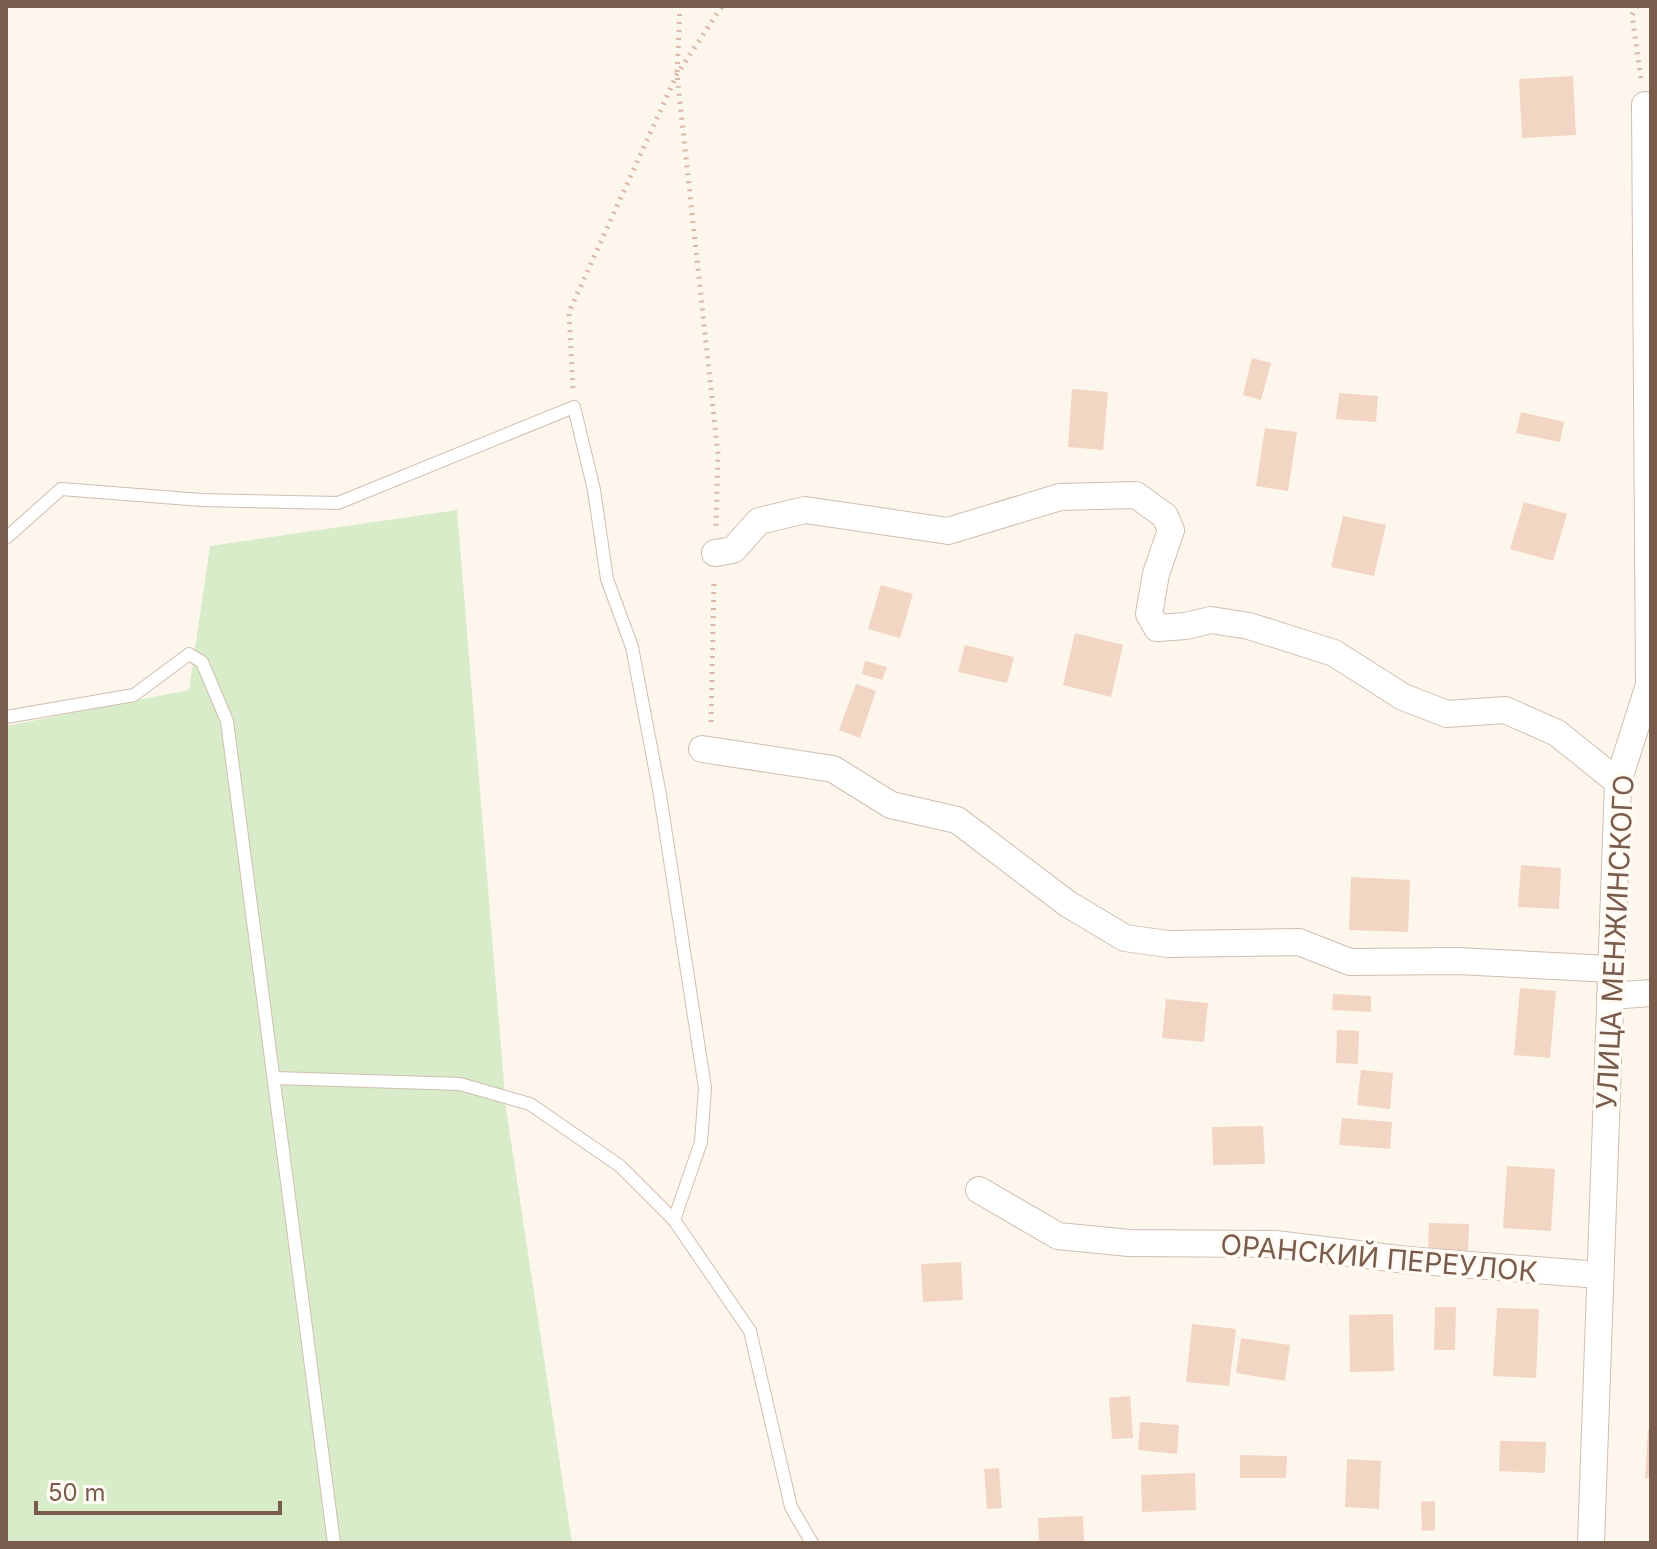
<svg xmlns="http://www.w3.org/2000/svg" width="1657" height="1549" font-family="Inter,sans-serif">
	<style>
		.green { fill: #d8ecc9 }
		.building { fill: #f3d5c3 }
		.lines { fill: none; stroke-linecap: round; stroke-linejoin: round }
		.service-casing { stroke: #d1beb0; stroke-width: 14 }
		.minor-casing { stroke: #d1beb0; stroke-width: 28 }
		.path { stroke: #d9b8a5; stroke-width: 5; stroke-dasharray: 2 6; stroke-linecap: butt }
		.service { stroke: #fff; stroke-width: 12 }
		.minor { stroke: #fff; stroke-width: 26 }
		.labels { text-anchor: middle; dominant-baseline: central; stroke-width: 7; stroke-linejoin: round; paint-order: stroke }
		.street-label { font-size: 28px; fill: #7a5c4d; stroke: #fffaf3 }
	</style>
	<rect width="100%" height="100%" fill="#fdf6ec"/>
	<!-- green -->
	<path class="green" d="M457 510 506 1108 572 1543H6V726L189 690 210 546Z"/>
	<!-- building -->
	<g class="building">
		<path d="M1573 76 1576 135 1522 138 1519 79Z"/>
		<path d="M1252 358 1271 363 1261 400 1243 395Z"/>
		<path d="M1072 389 1108 392 1103 450 1068 447Z"/>
		<path d="M1339 393 1378 396 1376 422 1336 419Z"/>
		<path d="M1521 412 1564 422 1560 442 1516 433Z"/>
		<path d="M1265 428 1297 432 1288 491 1256 486Z"/>
		<path d="M1524 502 1567 514 1553 561 1510 549Z"/>
		<path d="M1343 516 1386 525 1374 576 1331 567Z"/>
		<path d="M881 585 913 594 900 638 868 629Z"/>
		<path d="M1075 633 1123 645 1111 697 1063 685Z"/>
		<path d="M965 645 1014 657 1007 683 958 672Z"/>
		<path d="M865 661 887 667 882 680 862 674Z"/>
		<path d="M856 684 876 691 860 738 839 730Z"/>
		<path d="M1521 865 1561 868 1559 909 1518 907Z"/>
		<path d="M1351 877 1410 880 1408 932 1349 930Z"/>
		<path d="M1520 988 1556 991 1550 1058 1514 1055Z"/>
		<path d="M1333 994 1371 996V1012L1332 1010Z"/>
		<path d="M1166 999 1208 1003 1204 1042 1162 1038Z"/>
		<path d="M1337 1030 1359 1031 1358 1064 1336 1063Z"/>
		<path d="M1361 1070 1393 1073 1390 1109 1357 1105Z"/>
		<path d="M1342 1118 1392 1122 1390 1149 1339 1145Z"/>
		<path d="M1263 1126 1265 1164 1213 1165 1212 1127Z"/>
		<path d="M1507 1166 1555 1169 1551 1231 1503 1228Z"/>
		<path d="M1429 1223 1469 1224 1468 1251 1428 1249Z"/>
		<path d="M961 1262 963 1300 923 1302 921 1264Z"/>
		<path d="M1435 1307H1456L1455 1350H1434Z"/>
		<path d="M1497 1308 1539 1309 1536 1378 1493 1376Z"/>
		<path d="M1393 1314 1394 1371 1350 1372 1349 1315Z"/>
		<path d="M1192 1324 1236 1329 1229 1386 1186 1382Z"/>
		<path d="M1241 1338 1290 1345 1285 1381 1236 1373Z"/>
		<path d="M1130 1396 1133 1438 1112 1439 1109 1398Z"/>
		<path d="M1140 1422 1179 1425 1177 1454 1138 1450Z"/>
		<path d="M1648 1430H1651V1478H1645Z"/>
		<path d="M1500 1441 1546 1442 1545 1473 1499 1471Z"/>
		<path d="M1240 1455 1287 1456 1286 1478H1240Z"/>
		<path d="M1347 1459 1381 1461 1379 1509 1345 1507Z"/>
		<path d="M999 1468 1002 1508 987 1509 984 1469Z"/>
		<path d="M1195 1473 1196 1510 1142 1512 1141 1475Z"/>
		<path d="M1435 1501V1530L1422 1531 1421 1502Z"/>
		<path d="M1083 1516 1084 1543H1039L1038 1518Z"/>
	</g>
	<g class="lines">
		<!-- service casing -->
		<g class="service-casing">
			<g id="service">
				<path d="M6 538 61 489 202 500 338 503 574 407 594 490 607 579 632 647 660 795 705 1088 701 1142 674 1220 750 1331 791 1507 812 1543"/>
				<path d="M6 717 134 695 189 654 202 662 227 721 334 1543"/>
				<path d="M275 1078 460 1084 530 1104 620 1166 674 1220"/>
			</g>
		</g>
		<!-- minor casing -->
		<g class="minor-casing">
			<g id="minor">
				<path d="M715 553 733 550 759 521 805 510 948 531 1060 497 1136 495 1165 516 1171 530 1156 574 1149 614 1157 628 1186 626 1211 620 1249 626 1334 653 1403 697 1447 714 1505 710 1557 733 1618 782"/>
				<path d="M702 749 833 769 891 805 957 820 1068 904 1125 938 1168 944 1299 942 1350 962 1458 961 1611 969"/>
				<path d="M1610 996 1651 993"/>
				<path d="M979 1190 1058 1236 1129 1243 1275 1244 1407 1260 1600 1275"/>
				<path d="M1591 1543 1618 782 1649 685 1645 105"/>
			</g>
		</g>
		<!-- path -->
		<g class="path">
			<path d="M680 6 677 74 718 454 716 526"/>
			<path d="M1637 6 1632 15 1641 79"/>
			<path d="M573 388 569 312 677 74 722 6"/>
			<path d="M711 722 714 580"/>
		</g>
		<!-- service -->
		<use href="#service" class="service"/>
		<!-- minor -->
		<use href="#minor" class="minor"/>
	</g>
	<g class="labels">
		<!-- street labels -->
		<g class="street-label">
			<text transform="translate(1615 942) rotate(-87)">УЛИЦА МЕНЖИНСКОГО</text>
			<text transform="translate(1379 1258) rotate(5)">ОРАНСКИЙ ПЕРЕУЛОК</text>
		</g>
	</g>
	<!-- border -->
	<rect width="1657" height="1549" fill="none" stroke="#7a5c4d" stroke-width="16"/>
	<!-- scale -->
	<path d="M36 1501v12h244v-12" fill="none" stroke="#7a5c4d" stroke-width="4"/>
	<text x="48" y="1501" font-size="24" fill="#7a5c4d" stroke="#fffaf3" stroke-width="6" paint-order="stroke">50 m</text>
</svg>
